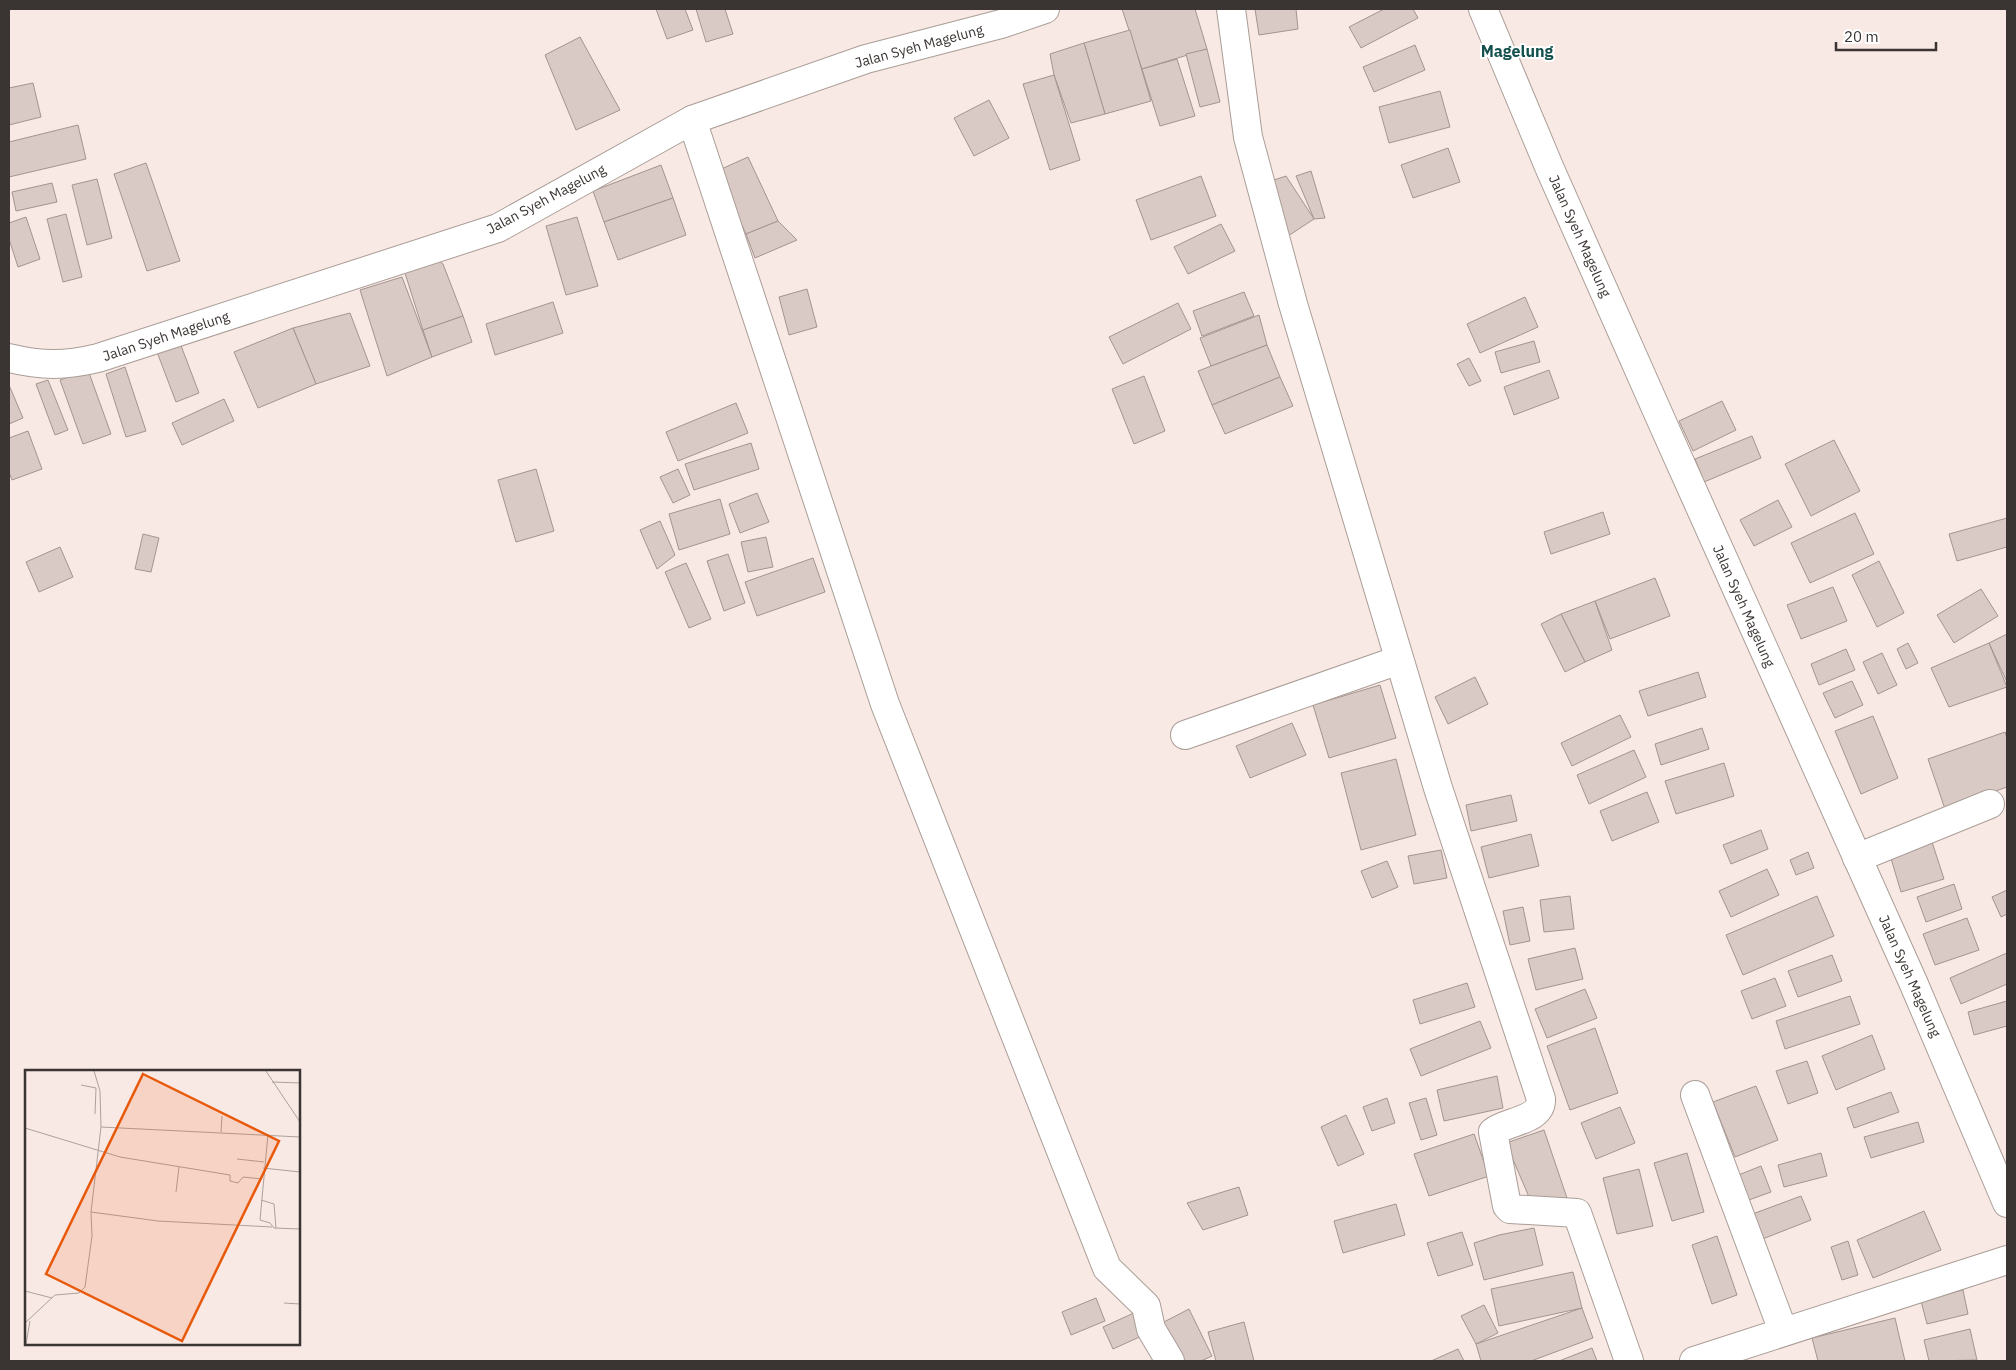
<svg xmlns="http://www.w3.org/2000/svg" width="2016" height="1370" font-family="'IBM Plex Sans',sans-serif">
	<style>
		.building { fill: #d9cac5; stroke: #a29590 }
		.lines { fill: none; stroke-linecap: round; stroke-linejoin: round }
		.minor-casing { stroke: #aa9d97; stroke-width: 30 }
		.minor { stroke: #fff; stroke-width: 28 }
		.labels { text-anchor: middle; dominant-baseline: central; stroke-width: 4; stroke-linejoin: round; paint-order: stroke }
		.street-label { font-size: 14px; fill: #3a3432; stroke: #fff }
		.quarter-label { font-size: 16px; font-weight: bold; fill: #14514e; stroke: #fff }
		.inset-road { fill: none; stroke: #aca19d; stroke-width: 1 }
		.view { fill: #e8590c; fill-opacity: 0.15; stroke: #e8590c; stroke-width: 2.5 }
		.inset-edge { fill: none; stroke: #3a3432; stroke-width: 2.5 }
	</style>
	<rect width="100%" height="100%" fill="#f8e9e4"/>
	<!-- building -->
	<g class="building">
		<path d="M656 9H685L693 30 667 39Z"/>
		<path d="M696 9H725L733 34 706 42Z"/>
		<path d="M1122 9H1195L1207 49 1142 69Z"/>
		<path d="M1255 9H1296L1298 29 1259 35Z"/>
		<path d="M1384 9H1413L1418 18 1361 48 1349 27Z"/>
		<path d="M1130 30 1151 101 1105 114 1084 43Z"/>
		<path d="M580 37 620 110 576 130 545 55Z"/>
		<path d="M1084 43 1105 114 1071 123 1054 75 1050 54Z"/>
		<path d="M1415 45 1425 70 1374 92 1363 67Z"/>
		<path d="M1207 49 1220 102 1200 107 1186 54Z"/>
		<path d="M1177 59 1195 116 1160 126 1142 69Z"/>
		<path d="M1054 75 1080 160 1050 170 1023 84Z"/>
		<path d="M33 83 41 117 9 125V88Z"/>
		<path d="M1440 91 1450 127 1389 143 1379 107Z"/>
		<path d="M989 100 1009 138 974 156 954 118Z"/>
		<path d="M78 125 86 159 9 177V142Z"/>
		<path d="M1448 148 1460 182 1413 198 1401 165Z"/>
		<path d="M748 157 778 221 746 234 717 171Z"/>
		<path d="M146 163 180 261 147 271 114 174Z"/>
		<path d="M661 165 673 198 604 222 593 191Z"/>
		<path d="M1311 171 1325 218 1314 219 1296 176Z"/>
		<path d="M1201 176 1216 216 1151 240 1136 200Z"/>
		<path d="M1286 176 1314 219 1285 238 1268 182Z"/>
		<path d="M97 179 112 238 87 245 72 185Z"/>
		<path d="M52 183 57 202 16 211 12 192Z"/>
		<path d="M673 198 686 235 618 260 604 222Z"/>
		<path d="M66 214 82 277 63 282 47 219Z"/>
		<path d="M26 217 40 259 18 267 9 239V223Z"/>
		<path d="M577 217 598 286 566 295 546 226Z"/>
		<path d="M778 221 797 240 755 258 746 234Z"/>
		<path d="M1221 224 1235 251 1188 274 1174 247Z"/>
		<path d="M438 260 443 264 463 316 423 330 404 270Z"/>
		<path d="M402 277 432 357 387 376 360 290Z"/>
		<path d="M807 289 817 327 789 335 779 297Z"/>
		<path d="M1244 292 1254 316 1202 336 1193 311Z"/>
		<path d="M1525 297 1538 327 1480 353 1467 324Z"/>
		<path d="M553 302 563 333 495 355 486 324Z"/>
		<path d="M1178 303 1191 329 1123 364 1109 337Z"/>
		<path d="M350 313 370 366 316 384 293 328Z"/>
		<path d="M1259 315 1267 345 1211 366 1200 338Z"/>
		<path d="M463 316 472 342 432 357 423 330Z"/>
		<path d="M293 328 316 384 258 408 234 352Z"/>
		<path d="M1534 341 1540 362 1501 373 1495 352Z"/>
		<path d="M180 343 199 393 176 402 157 352Z"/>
		<path d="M1267 345 1280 377 1212 405 1198 371Z"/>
		<path d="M1469 358 1481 381 1469 386 1457 364Z"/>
		<path d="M125 367 146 431 126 437 106 374Z"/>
		<path d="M88 370 111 434 83 444 60 380Z"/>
		<path d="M1549 370 1559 398 1514 415 1504 387Z"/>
		<path d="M1144 376 1165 431 1134 444 1112 389Z"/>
		<path d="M1280 377 1293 406 1225 434 1212 405Z"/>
		<path d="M48 380 68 430 55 435 36 384Z"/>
		<path d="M9 385 23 418 9 424Z"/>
		<path d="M224 399 234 421 182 445 172 423Z"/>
		<path d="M1722 401 1736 430 1693 451 1679 421Z"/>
		<path d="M736 403 748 433 678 461 666 432Z"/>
		<path d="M28 431 42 469 12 480 9 472V438Z"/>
		<path d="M1752 436 1761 458 1704 482 1695 459Z"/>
		<path d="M1834 440 1860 491 1811 516 1785 464Z"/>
		<path d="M751 443 759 469 694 490 685 464Z"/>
		<path d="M536 469 554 531 516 542 498 480Z"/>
		<path d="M678 469 690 495 673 503 660 477Z"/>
		<path d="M757 493 769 522 740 533 729 504Z"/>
		<path d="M720 499 730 534 679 550 669 514Z"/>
		<path d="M1778 500 1792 527 1754 546 1740 520Z"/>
		<path d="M1603 512 1610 534 1551 554 1544 532Z"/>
		<path d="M1855 513 1874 554 1810 583 1791 543Z"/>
		<path d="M2007 518V547L1957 561 1949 534Z"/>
		<path d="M660 521 675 555 657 569 640 530Z"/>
		<path d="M143 534 159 538 151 572 135 569Z"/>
		<path d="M766 537 773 567 748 572 741 542Z"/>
		<path d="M60 547 73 577 39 592 26 562Z"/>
		<path d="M728 554 745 603 724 611 707 561Z"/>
		<path d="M813 558 825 592 757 616 745 582Z"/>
		<path d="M1879 561 1904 613 1877 627 1852 575Z"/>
		<path d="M686 563 711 619 689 628 665 572Z"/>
		<path d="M1655 578 1670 616 1610 639 1595 601Z"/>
		<path d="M1833 587 1847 621 1801 639 1787 605Z"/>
		<path d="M1981 589 1998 616 1954 643 1937 615Z"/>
		<path d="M1595 601 1612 650 1585 662 1561 614Z"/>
		<path d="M1561 614 1585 662 1565 672 1541 624Z"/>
		<path d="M2007 634V682L1989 643Z"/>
		<path d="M1908 643 1918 663 1906 669 1897 649Z"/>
		<path d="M1989 643 2007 687 1949 707 1931 668Z"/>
		<path d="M1846 649 1855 670 1819 685 1811 664Z"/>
		<path d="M1882 653 1897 685 1878 694 1863 662Z"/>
		<path d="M1698 672 1706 697 1648 716 1639 691Z"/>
		<path d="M1475 677 1488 704 1448 724 1435 697Z"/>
		<path d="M1852 681 1863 705 1835 718 1823 693Z"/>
		<path d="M1380 685 1396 738 1329 758 1313 705Z"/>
		<path d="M1620 715 1631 737 1572 766 1561 743Z"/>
		<path d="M1873 716 1898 778 1861 794 1835 731Z"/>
		<path d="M1292 723 1306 755 1250 778 1236 746Z"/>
		<path d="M1702 728 1709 749 1661 765 1655 744Z"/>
		<path d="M2005 732 2007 738V787L1945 809 1928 759Z"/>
		<path d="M1634 750 1646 777 1589 804 1577 775Z"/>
		<path d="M1396 759 1416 835 1361 850 1341 773Z"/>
		<path d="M1724 763 1734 796 1676 814 1665 781Z"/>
		<path d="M1647 792 1659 822 1612 841 1600 811Z"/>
		<path d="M1511 795 1517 821 1471 831 1466 805Z"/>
		<path d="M1761 830 1768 849 1731 864 1723 845Z"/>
		<path d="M1531 834 1539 866 1489 878 1481 847Z"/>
		<path d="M1932 842 1944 879 1901 892 1890 855Z"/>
		<path d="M1441 850 1447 878 1414 884 1408 856Z"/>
		<path d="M1808 852 1814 868 1796 875 1790 860Z"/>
		<path d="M1387 861 1398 887 1372 898 1361 871Z"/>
		<path d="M1767 869 1779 895 1731 917 1719 891Z"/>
		<path d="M1954 884 1962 909 1926 922 1917 897Z"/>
		<path d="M2007 890V914L2001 917 1992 897Z"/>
		<path d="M1570 896 1574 929 1544 932 1540 900Z"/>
		<path d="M1817 896 1834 936 1743 975 1726 935Z"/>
		<path d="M1523 907 1530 941 1510 945 1503 911Z"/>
		<path d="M1967 918 1979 950 1935 965 1923 934Z"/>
		<path d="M1575 948 1583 979 1536 990 1528 959Z"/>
		<path d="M2007 953V984L1961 1004 1950 978Z"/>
		<path d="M1832 955 1842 981 1798 997 1788 971Z"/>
		<path d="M1775 978 1786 1006 1752 1019 1741 991Z"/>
		<path d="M1467 983 1475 1007 1420 1024 1413 1000Z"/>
		<path d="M1585 989 1597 1018 1547 1038 1535 1009Z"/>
		<path d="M1850 996 1860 1024 1785 1049 1776 1021Z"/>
		<path d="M2007 1001V1026L1974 1035 1968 1012Z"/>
		<path d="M1480 1021 1491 1048 1421 1076 1410 1049Z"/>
		<path d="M1595 1028 1618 1093 1570 1110 1547 1046Z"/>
		<path d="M1872 1035 1885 1069 1836 1090 1822 1056Z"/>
		<path d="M1807 1061 1818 1093 1788 1104 1776 1071Z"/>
		<path d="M1497 1076 1503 1108 1444 1121 1437 1090Z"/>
		<path d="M1756 1086 1778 1140 1735 1157 1713 1102Z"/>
		<path d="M1891 1092 1899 1112 1854 1128 1847 1108Z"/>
		<path d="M1387 1098 1395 1123 1372 1131 1363 1107Z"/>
		<path d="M1426 1098 1437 1135 1421 1140 1409 1103Z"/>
		<path d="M1620 1107 1635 1143 1596 1159 1581 1123Z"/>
		<path d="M1346 1115 1364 1154 1338 1166 1321 1127Z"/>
		<path d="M1918 1122 1924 1142 1871 1158 1864 1137Z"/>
		<path d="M1544 1130 1568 1201 1532 1204 1506 1143Z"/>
		<path d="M1474 1134 1489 1176 1429 1196 1414 1154Z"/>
		<path d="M1687 1153 1704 1212 1672 1221 1654 1163Z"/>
		<path d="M1821 1153 1827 1176 1784 1187 1778 1165Z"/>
		<path d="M1761 1166 1771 1192 1746 1201 1736 1176Z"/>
		<path d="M1639 1169 1653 1226 1617 1234 1603 1178Z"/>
		<path d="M1239 1187 1248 1215 1203 1230 1187 1203Z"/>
		<path d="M1801 1196 1811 1220 1760 1240 1750 1215Z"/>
		<path d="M1396 1204 1405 1235 1343 1253 1334 1221Z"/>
		<path d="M1924 1211 1941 1250 1873 1278 1857 1240Z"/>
		<path d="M1534 1228 1543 1265 1484 1280 1474 1243 1499 1235Z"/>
		<path d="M1462 1232 1473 1265 1438 1276 1427 1243Z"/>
		<path d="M1717 1236 1737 1295 1712 1304 1692 1245Z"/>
		<path d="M1848 1241 1858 1275 1842 1280 1831 1247Z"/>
		<path d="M1573 1272 1582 1308 1499 1326 1491 1289Z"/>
		<path d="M1963 1290 1968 1314 1927 1324 1921 1301Z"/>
		<path d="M1096 1298 1105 1321 1071 1335 1062 1312Z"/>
		<path d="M1484 1305 1498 1333 1476 1344 1461 1316Z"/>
		<path d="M1582 1308 1593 1338 1531 1361H1481L1476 1344Z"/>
		<path d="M1189 1309 1212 1356 1201 1361H1179L1160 1324Z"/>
		<path d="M1136 1312 1146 1334 1113 1349 1103 1327Z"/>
		<path d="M1895 1318 1905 1361H1818L1812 1338Z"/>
		<path d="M1244 1322 1254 1361H1216L1208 1332Z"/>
		<path d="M1970 1329 1977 1360 1929 1361 1924 1340Z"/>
		<path d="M1592 1348 1597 1361H1559Z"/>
		<path d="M1458 1349 1464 1361H1431Z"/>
	</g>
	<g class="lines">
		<!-- minor casing -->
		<g class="minor-casing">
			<g id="minor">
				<path d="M1231 9 1248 137 1293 304 1438 788 1541 1099C1542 1121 1506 1121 1493 1132L1507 1206 1510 1209 1577 1213 1629 1361"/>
				<path d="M1483 9 1550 169 1666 431 1913 982 2007 1203"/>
				<path d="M692 120 885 704 1107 1268 1146 1306 1151 1329 1170 1361"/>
				<path d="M9 358C42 366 65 366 98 358L498 228 692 120 866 59 1001 24 1045 9"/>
				<path d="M1185 735 1399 660"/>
				<path d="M1857 858 1990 804"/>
				<path d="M1695 1095 1783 1331"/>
				<path d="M1694 1361 2007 1260"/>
			</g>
		</g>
		<!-- minor -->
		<use href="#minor" class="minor"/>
	</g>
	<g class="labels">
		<!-- street labels -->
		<g class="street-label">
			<text transform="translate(919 46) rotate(-15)">Jalan Syeh Magelung</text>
			<text transform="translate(546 199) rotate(-28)">Jalan Syeh Magelung</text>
			<text transform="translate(1580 236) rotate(66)">Jalan Syeh Magelung</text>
			<text transform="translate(166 336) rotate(-18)">Jalan Syeh Magelung</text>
			<text transform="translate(1744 606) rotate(66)">Jalan Syeh Magelung</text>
			<text transform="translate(1910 976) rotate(66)">Jalan Syeh Magelung</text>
		</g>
		<!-- quarter labels -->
		<g class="quarter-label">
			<text x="1517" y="51">Magelung</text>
		</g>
	</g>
	<!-- overview -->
	<g transform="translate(25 1070)">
		<rect width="275" height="275" fill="#f8e9e4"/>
		<path class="inset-road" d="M69 1 75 21 76 57M241 1 275 52M247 12 275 13M56 15 71 18 70 44M0 58 95 87 205 105V111L213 113 218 107 237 109M196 62 197 46M243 64 235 150 245 153 249 158 275 159M212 89 239 92M238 98 275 102M151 122 154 97M236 130 249 134 251 158M66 142 133 151 247 157M0 221 27 228M259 233 275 234M0 253 30 225 54 223 60 217 67 166 66 142 76 57 275 67M1 274 5 251"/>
		<path class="view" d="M118 4 254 71 157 271 21 204Z"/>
		<rect width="275" height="275" class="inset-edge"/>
	</g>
	<!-- border -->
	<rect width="2016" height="1370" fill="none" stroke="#3a3432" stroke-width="20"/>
	<!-- scale -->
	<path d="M1836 42v8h100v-8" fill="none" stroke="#3a3432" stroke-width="2.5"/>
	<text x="1844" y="42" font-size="15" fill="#3a3432" stroke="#ffffff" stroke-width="4" paint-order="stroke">20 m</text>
</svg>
